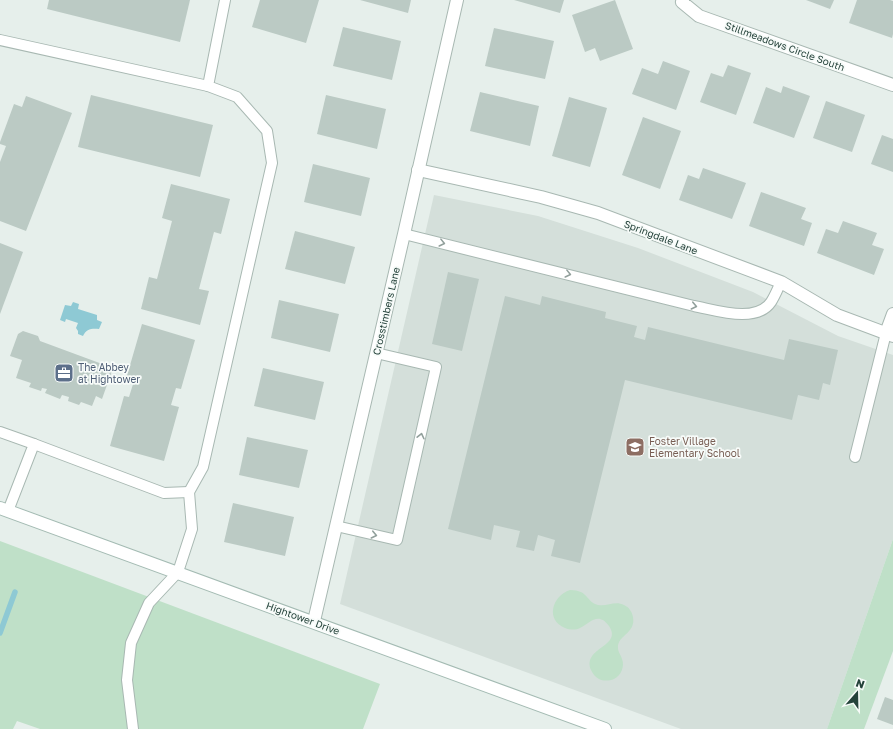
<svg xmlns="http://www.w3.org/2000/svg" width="893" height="729" font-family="'Golos Text',sans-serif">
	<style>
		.built { fill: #d4dfda }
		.green { fill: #bfe0c8 }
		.water { fill: #8ec9d4 }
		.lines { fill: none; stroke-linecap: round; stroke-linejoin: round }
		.stream { stroke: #8ec9d4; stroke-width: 5.5 }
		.building { fill: #bbcac4 }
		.lane-casing { stroke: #a8b8b2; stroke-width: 12 }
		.street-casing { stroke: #a8b8b2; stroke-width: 14 }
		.secondary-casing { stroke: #a4bbb3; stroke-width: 14 }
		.lane { stroke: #fff; stroke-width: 10 }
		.street { stroke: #fff; stroke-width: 12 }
		.secondary { stroke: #fff; stroke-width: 12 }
		.oneway { stroke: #92a09c }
		.labels { text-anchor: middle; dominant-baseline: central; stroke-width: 3.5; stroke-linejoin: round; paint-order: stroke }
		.street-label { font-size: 10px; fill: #24423a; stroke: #f7fbf9 }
		.service-label { font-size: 10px; fill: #4e5e75; stroke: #f7fbf9; text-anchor: start }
		.education-label { font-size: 10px; fill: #785e54; stroke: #f7fbf9; text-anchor: start }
	</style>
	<rect width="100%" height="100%" fill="#e6efeb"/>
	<!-- built -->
	<path class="built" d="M434 195 538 216 638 248 753 292 838 336 893 355V539L827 729H681L340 604Z"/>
	<!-- green -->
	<g class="green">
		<path d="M893 539V651L864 729H827Z"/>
		<path d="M0 541 380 684 363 729H40L17 721 13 729H0Z"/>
		<path d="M570 590C589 590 586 602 598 605 607 607 615 600 624 605 629 607 632 612 633 617 636 634 617 635 618 648 618 652 621 655 622 659 625 666 621 676 614 679 609 681 603 681 599 679 595 677 593 674 591 670 582 647 623 647 609 626 598 611 590 623 580 628 576 630 570 630 565 628 545 620 552 596 570 590Z"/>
	</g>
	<!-- water -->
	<path class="water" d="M73 302 79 304 78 309 97 315V320L102 322 99 329C92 328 86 329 83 336L78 334V331L76 328 78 323 66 319 65 322 60 320 65 305 71 306Z"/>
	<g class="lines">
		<!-- stream -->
		<path class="stream" d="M0 633 15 592"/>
	</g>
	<!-- building -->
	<g class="building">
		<path d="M49 0H190L180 42 47 9Z"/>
		<path d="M260 0H319L306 43 252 27Z"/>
		<path d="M360 0H411L408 13Z"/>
		<path d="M514 0H564L560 13Z"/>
		<path d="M615 0 633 49 600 61 595 48 585 52 572 15Z"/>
		<path d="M806 0H834L830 9Z"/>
		<path d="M857 0H890L893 1V34L892 38 849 23Z"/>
		<path d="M343 27 401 41 392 80 333 66Z"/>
		<path d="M494 28 554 41 545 79 485 66Z"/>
		<path d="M663 61 690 71 676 110 632 94 642 68 658 74Z"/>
		<path d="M728 65 751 73 736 115 700 102 711 73 723 77Z"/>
		<path d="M783 86 810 96 794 138 753 123 766 87 781 93Z"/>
		<path d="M480 92 539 106 530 146 470 131Z"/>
		<path d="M91 95 213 125 200 177 78 147Z"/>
		<path d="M326 95 386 109 377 149 317 134Z"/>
		<path d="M26 96 72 113 26 231 0 221V162L6 146 0 144V142L14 104 22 107Z"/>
		<path d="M569 97 607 108 590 167 552 156Z"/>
		<path d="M826 101 865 115 852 152 813 138Z"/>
		<path d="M643 117 681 131 660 189 622 175Z"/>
		<path d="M882 135 893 139V172L871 164Z"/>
		<path d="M313 164 370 178 361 216 304 202Z"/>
		<path d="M703 168 746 183 732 219 679 200 688 175 699 179Z"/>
		<path d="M171 184 230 199 221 234 214 232 199 289 209 291 200 325 141 309 149 277 157 279 172 221 162 218Z"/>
		<path d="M761 192 806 208 801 219 812 223 804 246 749 226Z"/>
		<path d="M843 221 877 233 872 245 884 249 874 275 817 253 826 229 838 233Z"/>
		<path d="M295 231 355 247 345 284 285 269Z"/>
		<path d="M0 243 23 252 0 314Z"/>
		<path d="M448 272 479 279 462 351 432 344Z"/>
		<path d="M505 296 540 305 542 296 606 312 605 318 637 326 634 337 645 340 648 327 784 360 789 339 838 350 830 385 823 383 819 400 798 395 792 420 625 380 580 563 551 556 555 540 538 535 534 551 516 547 520 531 494 525 491 540 448 529Z"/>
		<path d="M279 300 339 314 330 352 271 338Z"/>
		<path d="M142 324 195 340 181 389 176 388 171 405 179 407 164 461 110 446 124 396 129 397 134 381 126 379Z"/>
		<path d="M23 331 38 336 40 341 113 368 102 399 96 396 92 406 81 402 79 405 68 401 69 397 62 395 60 399 45 393 47 389 42 388 41 391 29 387 31 383 16 378 22 360 10 356 18 334Z"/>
		<path d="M263 368 324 382 315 420 254 406Z"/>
		<path d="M247 437 308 450 299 488 239 475Z"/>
		<path d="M233 503 294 517 285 556 224 542Z"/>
		<path d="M885 697 893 700V725L877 719Z"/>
	</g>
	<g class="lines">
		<!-- lane casing -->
		<g class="lane-casing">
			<g id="lane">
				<path d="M0 40 208 86"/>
				<path d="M404 234 694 306C716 310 756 324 771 302 775 296 778 288 781 282"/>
				<path d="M0 432 34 444 8 511"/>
				<path d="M34 444 164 493 189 492"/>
				<path d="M855 457 886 333"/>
				<path d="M336 526 397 540 436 367 376 353"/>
				<path d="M133 729 127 680 131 643 149 603 178 572 192 529 189 492 203 467 272 163 267 131 237 97 208 86 225 0"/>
			</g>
		</g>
		<!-- street casing -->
		<g class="street-casing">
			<g id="street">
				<path d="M683 0 682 2 699 16 893 85"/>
				<path d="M418 170 541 197 598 213 781 282 837 315 893 336"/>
				<path d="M886 333 893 314"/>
				<path d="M314 621 404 234 457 0"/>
			</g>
		</g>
		<!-- secondary casing -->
		<g class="secondary-casing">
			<path id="secondary" d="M0 508 605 729"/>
		</g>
		<!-- lane -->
		<use href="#lane" class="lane"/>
		<!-- street -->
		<use href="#street" class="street"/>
		<!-- secondary -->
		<use href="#secondary" class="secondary"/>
	</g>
	<!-- one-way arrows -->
	<defs><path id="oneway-chevron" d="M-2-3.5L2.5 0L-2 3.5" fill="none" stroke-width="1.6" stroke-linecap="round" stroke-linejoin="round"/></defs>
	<g class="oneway">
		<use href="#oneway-chevron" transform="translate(442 243) rotate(14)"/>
		<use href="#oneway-chevron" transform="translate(568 274) rotate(14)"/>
		<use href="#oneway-chevron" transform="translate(694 306) rotate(13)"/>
		<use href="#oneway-chevron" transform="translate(421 436) rotate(-77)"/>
		<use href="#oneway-chevron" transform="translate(374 535) rotate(13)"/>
	</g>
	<!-- icons -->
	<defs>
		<g id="office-square" transform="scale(1)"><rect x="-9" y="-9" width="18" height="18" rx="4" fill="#5c6f8a" stroke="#f7fbf9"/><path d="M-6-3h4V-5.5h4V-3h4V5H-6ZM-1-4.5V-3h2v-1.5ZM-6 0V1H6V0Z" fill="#fff"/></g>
		<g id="school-square" transform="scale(1)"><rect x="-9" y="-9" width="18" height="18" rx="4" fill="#8d6e63" stroke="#f7fbf9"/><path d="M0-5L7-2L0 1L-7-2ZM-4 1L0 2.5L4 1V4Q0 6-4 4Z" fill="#fff"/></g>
	</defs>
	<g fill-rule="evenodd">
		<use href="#office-square" x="64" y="373"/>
		<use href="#school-square" x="635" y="447"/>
	</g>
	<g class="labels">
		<!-- street labels -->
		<g class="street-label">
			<text transform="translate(785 46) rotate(20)">Stillmeadows Circle South</text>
			<text transform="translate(661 237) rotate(21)">Springdale Lane</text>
			<text transform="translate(386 311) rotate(-77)">Crosstimbers Lane</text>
			<text transform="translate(303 618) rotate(20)">Hightower Drive</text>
		</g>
		<!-- service labels -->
		<g class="service-label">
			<text x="78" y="367">The Abbey<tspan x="78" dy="12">at Hightower</tspan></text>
		</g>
		<!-- education labels -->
		<g class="education-label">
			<text x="649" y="441">Foster Village<tspan x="649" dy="12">Elementary School</tspan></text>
		</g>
	</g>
	<!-- north arrow -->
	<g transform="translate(857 693) rotate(20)" stroke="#f7fbf9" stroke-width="3" paint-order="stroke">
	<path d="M0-3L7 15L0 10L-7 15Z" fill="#24423a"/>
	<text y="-6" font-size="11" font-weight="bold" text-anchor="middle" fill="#24423a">N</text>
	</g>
</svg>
